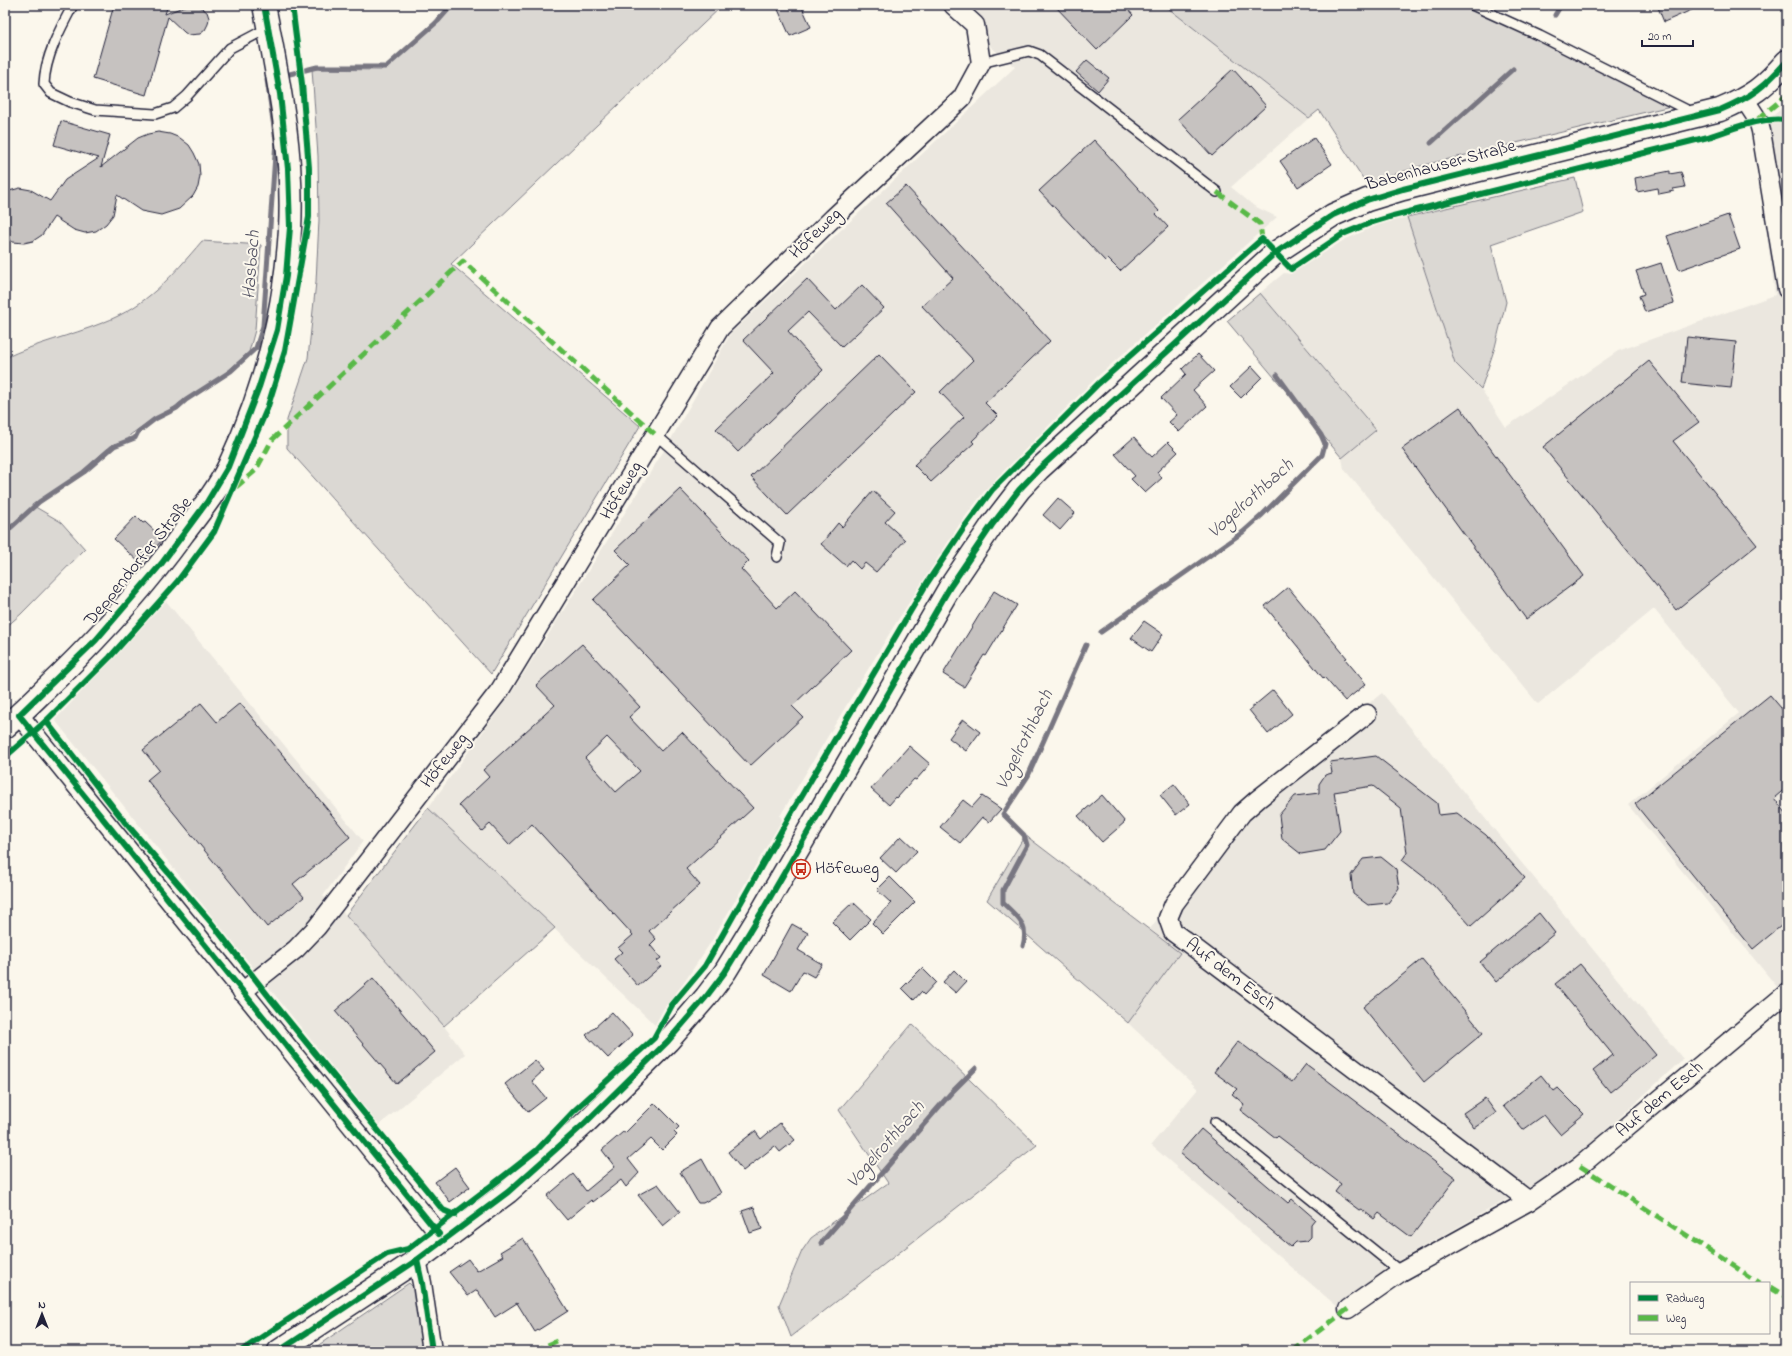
<svg xmlns="http://www.w3.org/2000/svg" width="1792" height="1356" font-family="'Indie Flower',sans-serif">
	<style>
		.built { fill: #ebe7df }
		.green { fill: #dbd8d3; stroke: #7e7d87 }
		.lines { fill: none; stroke-linecap: round; stroke-linejoin: round }
		.stream { stroke: #787681; stroke-width: 5 }
		.building { fill: #c6c2c0; stroke: #22223b; fill-rule: evenodd }
		.service-casing { stroke: #22223b; stroke-width: 12 }
		.minor-casing { stroke: #22223b; stroke-width: 21 }
		.tertiary-casing { stroke: #22223b; stroke-width: 25 }
		.secondary-casing { stroke: #22223b; stroke-width: 25 }
		.service { stroke: #fbf7ec; stroke-width: 9 }
		.minor { stroke: #fbf7ec; stroke-width: 18 }
		.tertiary { stroke: #fbf7ec; stroke-width: 22 }
		.secondary { stroke: #fbf7ec; stroke-width: 22 }
		.quiet { stroke: #58b947; stroke-width: 5; stroke-dasharray: 10 5; stroke-linecap: butt }
		.cycleway-casing { stroke: #fbf7ec; stroke-width: 8 }
		.cycleway { stroke: #00873e; stroke-width: 6 }
		.labels { text-anchor: middle; dominant-baseline: central; stroke-width: 4; stroke-linejoin: round; paint-order: stroke }
		.street-label { font-size: 18px; fill: #22223b; stroke: #fbf7ec }
		.poi-label { font-size: 18px; fill: #22223b; stroke: #fbf7ec; text-anchor: start }
		.water-label { font-size: 19px; font-style: italic; fill: #545364; stroke: #fbf7ec }
	</style>
	<rect width="100%" height="100%" fill="#fbf7ec"/>
	<filter id="ink" filterUnits="userSpaceOnUse"><feTurbulence type="fractalNoise" baseFrequency=".025" numOctaves="2"/><feDisplacementMap in="SourceGraphic" scale="8" xChannelSelector="R" yChannelSelector="G"/><feConvolveMatrix kernelMatrix="1 2 1 2 8 2 1 2 1" color-interpolation-filters="sRGB"/></filter>
	<g filter="url(#ink)">
		<!-- built -->
		<g class="built">
			<path d="M941 5H1164L1309 118 1231 187 1254 206 1277 217 1097 377 986 489 959 525 894 626 780 816 782 820 711 942 683 984 664 1008 655 1025 428 808 514 689 670 441 731 333 1015 67Z"/>
			<path d="M1787 104V999L1628 805 1739 713 1654 609 1538 704 1344 469 1342 458 1376 429 1260 293 1284 273 1291 274 1344 240 1378 225 1407 217 1455 363 1481 389 1506 427 1618 351 1775 295 1754 141 1750 130 1769 119Z"/>
			<path d="M166 601 363 841 323 896 346 915 444 1026 465 1054 379 1125 55 720Z"/>
			<path d="M1382 693 1683 1059 1568 1165 1396 1262 1340 1309 1151 1145 1198 1089 1128 1023 1180 953 1150 929 1248 798Z"/>
		</g>
		<!-- green -->
		<g class="green">
			<path d="M449 5H723L451 264 640 426 491 674 287 448V420L308 358 316 282 319 220 318 156 312 69 381 70 433 23Z"/>
			<path d="M1164 5H1462L1520 31 1671 106 1424 165 1366 183 1319 110 1309 118Z"/>
			<path d="M1575 178 1583 212 1491 244 1506 302 1495 347 1481 389 1455 363 1407 217Z"/>
			<path d="M202 241 261 245 255 330 249 352 223 375 179 403 169 412 147 423 130 435 128 441 107 449 77 476 32 505 61 522 85 549 21 614 5 628V358C36 343 70 336 102 323 147 306 172 276 202 241Z"/>
			<path d="M1260 293 1376 430 1342 458 1227 321Z"/>
			<path d="M428 808 555 928 444 1026 346 915Z"/>
			<path d="M1025 835 1180 953 1128 1023 987 900Z"/>
			<path d="M912 1024 1037 1145 791 1337 779 1305 802 1251 811 1238 888 1183 839 1110Z"/>
			<path d="M409 1283 417 1291 418 1320 423 1351H310Z"/>
		</g>
		<g class="lines">
			<!-- stream -->
			<g class="stream">
				<path d="M1555 15 1561 5"/>
				<path d="M282 76 317 67H386L438 21 452 5"/>
				<path d="M1431 143 1513 69"/>
				<path d="M5 533 39 502 84 472 114 446 135 438 138 432 155 419 177 408 186 400 231 371 256 348 263 326 276 141 267 80 272 79"/>
				<path d="M1101 632 1243 532 1261 516 1322 455 1325 444 1321 435 1277 375"/>
				<path d="M1023 946C1029 924 1018 918 1003 903V890L1027 845 1024 835 1003 814 1028 776 1086 645"/>
				<path d="M821 1243 951 1093 976 1068"/>
			</g>
		</g>
		<!-- building -->
		<g class="building">
			<path d="M114 5H168L165 14 188 5H198L207 12 209 18 208 24 205 30 200 34 188 35 184 32 168 17 146 95 93 79Z"/>
			<path d="M776 5H801L811 27 790 36Z"/>
			<path d="M1054 5H1124L1133 15 1097 50Z"/>
			<path d="M1657 5H1703L1664 22Z"/>
			<path d="M1087 60 1109 78 1098 91 1076 72Z"/>
			<path d="M1233 69 1266 106 1212 156 1178 119Z"/>
			<path d="M61 121 110 135 101 167 138 138 148 134 158 132 170 134 180 138 189 145 194 153 199 164 200 176 198 187 193 196 179 209 161 215 141 211 117 195 113 215 106 224 96 231 85 233 74 230 54 217 42 235 33 241 24 243 13 242 5 237V195L9 191 20 188 31 190 50 201 65 180 99 158 54 145Z"/>
			<path d="M1314 138 1332 164 1298 187 1280 161Z"/>
			<path d="M1094 140 1159 211 1156 214 1168 227 1120 271 1108 259 1105 261 1039 191Z"/>
			<path d="M1670 171V174L1681 172 1685 187 1673 189 1674 191 1659 194 1658 188 1637 192 1635 178Z"/>
			<path d="M906 186 1050 341 985 403 998 416 972 441 974 443 931 482 914 465 964 417 940 392 973 360 922 306 953 278 886 203Z"/>
			<path d="M1728 215 1740 249 1679 270 1667 236Z"/>
			<path d="M1661 263 1674 303 1645 312 1639 296 1644 294 1636 271Z"/>
			<path d="M807 279 836 310 862 285 884 308 842 347 808 312 788 331 823 370 738 452 716 429 774 373 743 340Z"/>
			<path d="M1687 337 1736 342 1731 388 1682 383Z"/>
			<path d="M879 354 916 392 787 515 751 477Z"/>
			<path d="M1198 354 1214 371 1193 390 1207 406 1179 432 1169 422 1177 415 1161 398 1186 374 1182 369Z"/>
			<path d="M1649 361 1699 422 1673 441 1757 545 1676 610 1543 447Z"/>
			<path d="M1252 366 1262 377 1241 398 1230 387Z"/>
			<path d="M1460 407 1584 576 1526 619 1402 449Z"/>
			<path d="M1134 437 1152 457 1168 442 1178 452 1157 472 1162 478 1145 493 1131 479 1135 476 1115 454Z"/>
			<path d="M680 489 749 561 741 569 777 608 795 591 851 650 792 706 803 717 750 766 593 600 630 565 615 550Z"/>
			<path d="M873 491 895 511 885 522 905 540 876 572 865 563 860 569 851 560 846 566 821 544 838 523 842 527Z"/>
			<path d="M1058 498 1075 513 1060 530 1043 515Z"/>
			<path d="M136 516 143 523 145 522 163 539 141 564 114 539Z"/>
			<path d="M1288 587 1347 658 1345 659 1366 684 1345 701 1324 677 1323 678 1265 606Z"/>
			<path d="M994 591 1017 605 986 656 984 655 964 687 943 674Z"/>
			<path d="M1144 621 1163 634 1151 652 1131 638Z"/>
			<path d="M582 644 640 707 629 717 661 751 682 732 753 808 686 869 700 885 649 931 656 939 650 945 661 958 657 961 661 966 638 986 614 959 622 952 618 948 633 935 532 824 509 845 490 824 482 831 459 805 489 777 483 770 555 705 536 685ZM607 737 640 771 616 792 585 758Z"/>
			<path d="M1273 690 1292 714 1268 734 1249 710Z"/>
			<path d="M1770 695 1787 715V787L1774 798 1787 814V921L1753 949 1635 804Z"/>
			<path d="M201 703 217 722 240 703 350 837 293 884 304 897 267 927 147 780 159 770 143 750Z"/>
			<path d="M963 719 980 732 966 751 949 738Z"/>
			<path d="M909 746 930 764 916 780 914 779 897 798 896 797 889 805 871 789Z"/>
			<path d="M1376 756 1437 803 1439 815 1457 813 1486 835 1525 878 1471 926 1433 884 1402 860 1407 853 1401 808 1373 786 1334 792 1340 831 1325 850 1301 854 1282 839 1279 815 1295 796 1319 793V784L1325 775 1332 773 1330 762Z"/>
			<path d="M1174 784 1190 804 1176 815 1160 795Z"/>
			<path d="M1102 795 1125 822 1102 842 1078 816Z"/>
			<path d="M982 796 1001 809 989 822 982 817 960 843 940 827 963 800 972 807Z"/>
			<path d="M901 836 917 851 896 873 880 858Z"/>
			<path d="M1381 857 1396 869 1399 888 1388 903 1368 905 1353 894 1351 875 1363 859Z"/>
			<path d="M890 877 915 902 883 934 872 923 891 903 877 890Z"/>
			<path d="M853 902 871 919 850 940 832 922Z"/>
			<path d="M1539 913 1555 933 1496 982 1480 962Z"/>
			<path d="M792 924 808 933 798 950 822 964 814 977 803 971 791 991 764 975Z"/>
			<path d="M1422 959 1483 1033 1424 1082 1363 1007Z"/>
			<path d="M1580 964 1656 1055 1610 1092 1593 1071 1613 1055 1555 984Z"/>
			<path d="M922 968 936 982 924 995 921 992 914 1000 902 988Z"/>
			<path d="M954 970 966 982 956 993 943 982Z"/>
			<path d="M373 978 435 1052 397 1084 335 1011Z"/>
			<path d="M612 1012 633 1035 608 1058 586 1035Z"/>
			<path d="M1238 1041 1292 1082 1306 1064 1456 1178 1411 1237 1379 1213 1374 1219 1361 1209 1359 1210 1335 1192 1341 1184 1278 1136 1276 1138 1240 1110 1244 1104 1232 1094 1237 1089 1214 1072Z"/>
			<path d="M535 1060 544 1070 532 1081 546 1098 528 1112 505 1084Z"/>
			<path d="M1541 1075 1554 1091 1558 1088 1584 1114 1560 1134 1544 1115 1523 1130 1503 1106Z"/>
			<path d="M1485 1098 1496 1113 1474 1128 1463 1113Z"/>
			<path d="M655 1103 679 1127 674 1132 677 1135 662 1150 651 1139 628 1159 639 1173 626 1187 621 1180 593 1202 591 1200 567 1220 547 1196 573 1174 586 1191 615 1167 602 1150 623 1132 625 1133Z"/>
			<path d="M780 1123 795 1140 780 1152 775 1146 743 1171 728 1152 755 1131 761 1139Z"/>
			<path d="M1201 1129 1288 1203 1292 1199 1315 1219 1311 1224V1237L1307 1241 1296 1242 1291 1247 1180 1153Z"/>
			<path d="M702 1159 721 1193 703 1203H698L680 1172Z"/>
			<path d="M455 1167 470 1187 450 1202 435 1182Z"/>
			<path d="M658 1184 680 1212 663 1226 638 1195Z"/>
			<path d="M754 1207 762 1229 750 1233 742 1211Z"/>
			<path d="M523 1238 568 1311 535 1332 517 1303 495 1317 477 1290 468 1296 449 1272 468 1259 477 1271 503 1256 500 1252Z"/>
		</g>
		<g class="lines">
			<!-- service casing -->
			<g class="service-casing">
				<g id="service">
					<path d="M73 5C60 29 45 57 44 84L51 93 70 102 95 110 155 114 173 108 187 96 230 48 268 28"/>
					<path d="M1472 5 1540 36 1693 113"/>
					<path d="M981 63 1029 51 1040 55 1217 192"/>
					<path d="M656 435 780 543 777 557"/>
					<path d="M1215 1122 1401 1272"/>
				</g>
			</g>
			<!-- minor casing -->
			<g class="minor-casing">
				<g id="minor">
					<path d="M1745 100 1758 120 1761 131 1787 289"/>
					<path d="M1367 714 1258 799 1242 813 1174 904 1168 918 1173 932 1188 943 1529 1201"/>
					<path d="M19 715 444 1240"/>
					<path d="M242 992 296 949 317 927 500 690 720 328 833 218 962 98 981 63 975 25 953 5"/>
					<path d="M417 1260 422 1283 432 1351"/>
					<path d="M1348 1309 1401 1272 1529 1201 1580 1166 1787 993"/>
				</g>
			</g>
			<!-- tertiary casing -->
			<g class="tertiary-casing">
				<path id="tertiary" d="M5 727C24 711 41 693 59 676 104 632 146 585 183 534 199 513 217 491 229 466 264 392 285 311 290 229 294 154 278 78 264 5"/>
			</g>
			<!-- secondary casing -->
			<g class="secondary-casing">
				<path id="secondary" d="M279 1351 417 1260 508 1192 584 1124 668 1041 706 997 725 972 761 913 950 587 992 525 1019 490 1039 469 1275 253 1333 215 1367 200 1403 189 1720 110C1753 96 1764 87 1787 61"/>
			</g>
			<!-- service -->
			<use href="#service" class="service"/>
			<!-- minor -->
			<use href="#minor" class="minor"/>
			<!-- tertiary -->
			<use href="#tertiary" class="tertiary"/>
			<!-- secondary -->
			<use href="#secondary" class="secondary"/>
			<!-- quiet -->
			<g class="quiet">
				<path d="M1758 119 1787 95"/>
				<path d="M1217 192 1260 224 1262 239 1260 241"/>
				<path d="M236 487 256 470 272 440 463 261 656 435"/>
				<path d="M1580 1166 1760 1283"/>
				<path d="M1769 1289 1787 1300"/>
				<path d="M534 1351 559 1340"/>
				<path d="M1292 1351 1348 1309"/>
			</g>
			<!-- cycleway casing -->
			<g class="cycleway-casing">
				<g id="cycleway">
					<path d="M264 5 280 94 288 169 290 227 286 276 277 330 259 387 228 467 207 502 162 563 96 640 19 715 439 1234"/>
					<path d="M46 721 124 821 210 921 270 998 443 1210 455 1215"/>
					<path d="M5 757 46 721 110 657 177 582 214 532 267 409 285 351 309 217V168L302 84 292 5"/>
					<path d="M417 1260 422 1283 432 1351"/>
					<path d="M241 1351 387 1254 408 1249 504 1176 537 1150 574 1111 654 1038 672 1005 705 966 792 812 927 583 963 529 992 490 1098 384 1262 239 1291 269 1343 234 1370 223 1393 216 1708 137C1736 128 1757 117 1787 120"/>
					<path d="M279 1351 417 1260 508 1192 584 1124 668 1041 706 997 725 972 761 913 950 587 992 525 1019 490 1039 469 1275 253 1333 215 1367 200 1403 189 1720 110C1753 96 1764 87 1787 61"/>
				</g>
			</g>
			<!-- cycleway -->
			<use href="#cycleway" class="cycleway"/>
		</g>
	</g>
	<!-- icons -->
	<defs>
		<g id="bus-ring" transform="scale(1)"><circle r="9.5" fill="#fbf7ec" stroke="#c8321e" stroke-width="1.5"/><path d="M-5-6H5V4H4V6H2V4H-2V6H-4V4H-5ZM-3.5-4V0h7V-4ZM-3.5 1.2v1.5H-2V1.2ZM2 1.2v1.5H3.5V1.2Z" fill="#c8321e"/></g>
	</defs>
	<g fill-rule="evenodd">
		<use href="#bus-ring" x="801" y="869"/>
	</g>
	<g class="labels">
		<!-- street labels -->
		<g class="street-label">
			<text transform="translate(1441 166) rotate(-15)">Babenhauser Straße</text>
			<text transform="translate(816 234) rotate(-44)">Höfeweg</text>
			<text transform="translate(622 491) rotate(-59)">Höfeweg</text>
			<text transform="translate(139 562) rotate(-51)">Deppendorfer Straße</text>
			<text transform="translate(445 761) rotate(-52)">Höfeweg</text>
			<text transform="translate(1230 975) rotate(37)">Auf dem Esch</text>
			<text transform="translate(1660 1100) rotate(-40)">Auf dem Esch</text>
		</g>
		<!-- poi labels -->
		<g class="poi-label">
			<text x="815" y="869">Höfeweg</text>
		</g>
		<!-- water labels -->
		<g class="water-label">
			<text transform="translate(252 265) rotate(-86)">Hasbach</text>
			<text transform="translate(1251 499) rotate(-42)">Vogelrothbach</text>
			<text transform="translate(1025 740) rotate(-64)">Vogelrothbach</text>
			<text transform="translate(886 1145) rotate(-49)">Vogelrothbach</text>
		</g>
	</g>
	<!-- margin -->
	<rect width="1792" height="1356" fill="none" stroke="#fbf7ec" stroke-width="20"/>
	<rect x="10" y="10" width="1772" height="1336" fill="none" stroke="#22223b" stroke-width="1.5" filter="url(#ink)"/>
	<!-- legend -->
	<rect x="1630" y="1282" width="140" height="52" fill="#fbf7ec" stroke="#a4a2a5"/>
	<rect x="1638" y="1295" width="20" height="6" fill="#00873e" stroke="#a4a2a5"/>
	<text x="1666" y="1302" font-size="12" fill="#22223b">Radweg</text>
	<rect x="1638" y="1315" width="20" height="6" fill="#58b947" stroke="#a4a2a5"/>
	<text x="1666" y="1322" font-size="12" fill="#22223b">Weg</text>
	<!-- north arrow -->
	<g transform="translate(42 1314)" stroke="#fbf7ec" stroke-width="3" paint-order="stroke">
	<path d="M0-3L7 15L0 10L-7 15Z" fill="#22223b"/>
	<text y="-6" font-size="11" font-weight="bold" text-anchor="middle" fill="#22223b">N</text>
	</g>
	<!-- scale -->
	<path d="M1642 40v6h51v-6" fill="none" stroke="#22223b" stroke-width="2"/>
	<text x="1648" y="40" font-size="12" fill="#22223b" stroke="#fbf7ec" stroke-width="3" paint-order="stroke">20 m</text>
</svg>
